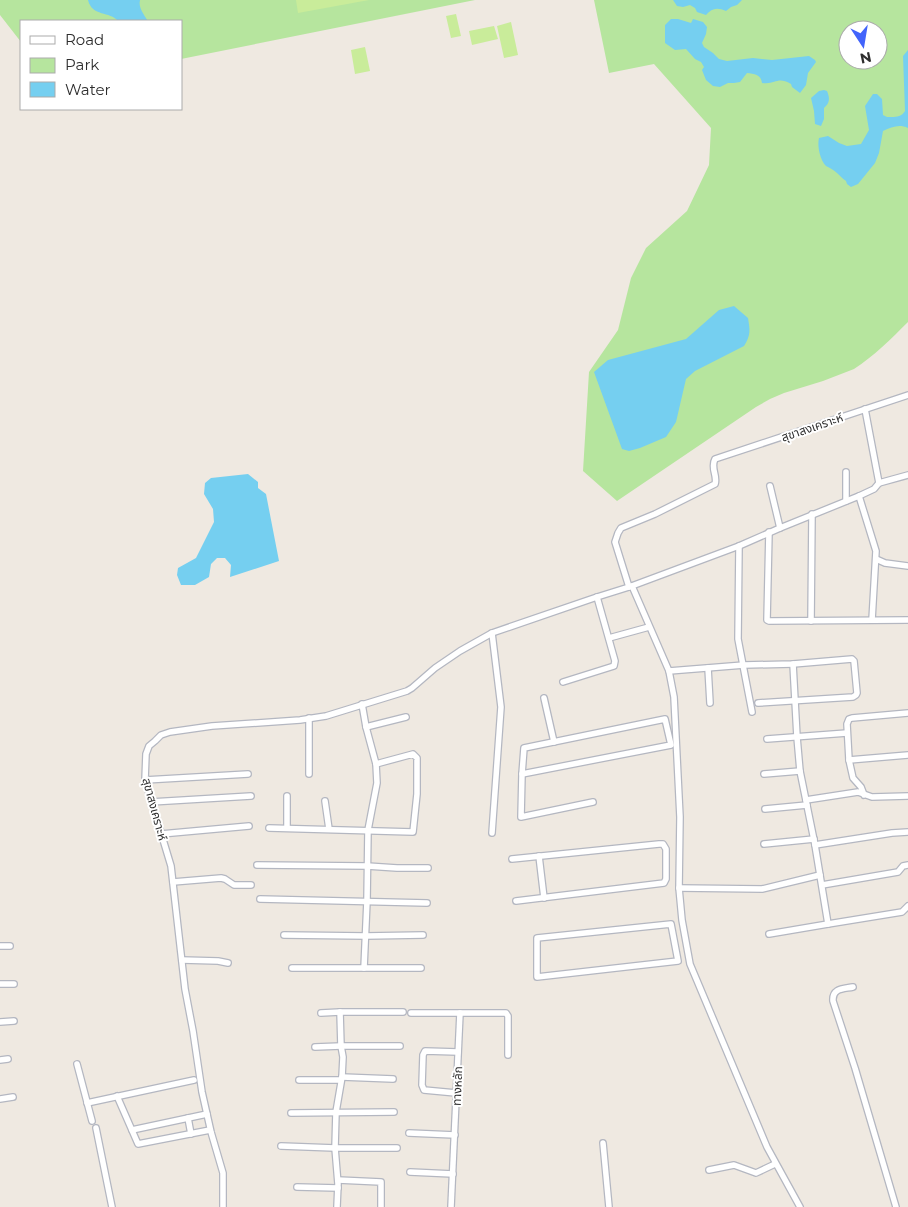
<svg xmlns="http://www.w3.org/2000/svg" width="908" height="1207" font-family="Montserrat,'Noto Sans Thai',sans-serif">
	<style>
		.green { fill: #b6e59e; fill-rule: evenodd }
		.pitch { fill: #c9ec9a }
		.water { fill: #75cff0 }
		.lines { fill: none; stroke-linecap: round; stroke-linejoin: round }
		.minor-casing { stroke: #b4b7c1; stroke-width: 8 }
		.minor { stroke: #fff; stroke-width: 5.5 }
		.labels { text-anchor: middle; dominant-baseline: central; stroke-width: 4; stroke-linejoin: round; paint-order: stroke }
		.street-label { font-size: 12px; fill: #2e2e2e; stroke: #fff }
	</style>
	<rect width="100%" height="100%" fill="#efe9e1"/>
	<!-- green -->
	<g class="green">
		<path d="M0 0H475L181 59V21H21V42L0 15Z"/>
		<path d="M594 0H908V322C891 339 874 356 854 369L823 381 784 393 770 399 756 407 617 501 583 471 589 372 618 330 631 278 646 248 687 211 709 165 711 128 654 64 609 73ZM848 30H878V60H848Z"/>
	</g>
	<!-- pitch -->
	<g class="pitch">
		<path d="M296 0H369L298 13Z"/>
		<path d="M456 14 461 36 451 38 446 16Z"/>
		<path d="M511 22 518 55 504 58 497 26Z"/>
		<path d="M494 26 498 39 472 45 469 31Z"/>
		<path d="M365 47 370 71 355 74 351 50Z"/>
	</g>
	<!-- water -->
	<g class="water">
		<path d="M88 0H140C138 7 144 15 148 21H118C110 11 92 17 88 0Z"/>
		<path d="M673 0H742L737 5 731 7 726 11C717 7 712 8 706 15L697 12 695 8 690 5 683 7 677 6Z"/>
		<path d="M671 19H678L691 23 693 19 703 22 707 27 706 34 702 43 704 47 713 53 719 59 727 61 753 58 772 60 809 56 815 60 816 62 808 73 806 85 800 93 792 87 791 84C777 76 776 85 762 83 761 74 754 74 747 73L740 82 734 83H728L720 87 713 86 706 80 702 70 704 67 701 62 695 59 686 49 675 50 665 43V25Z"/>
		<path d="M908 50V128C899 124 892 127 883 131L879 153 875 163 858 184 851 187 847 184 846 181C842 178 840 176 837 173 834 170 830 168 826 166 820 160 817 146 819 138L828 136 839 143 847 146 861 144 869 130 865 106 873 94H877L882 99 883 115 887 117C894 117 901 118 905 111L903 56Z"/>
		<path d="M824 90 827 91C830 98 830 103 824 108V119L821 126 815 124 814 111 811 98 819 91Z"/>
		<path d="M734 306 748 318C750 330 751 335 744 346L695 371 686 379 676 422 666 437 640 448 629 451 622 449 594 372 608 360 686 339 719 310Z"/>
		<path d="M248 474 258 482V488L266 494 279 561 230 577 231 565 225 558H217L211 564 209 577 195 585H181L177 575 178 568 196 558 214 522 213 509 204 494 205 483 211 478Z"/>
	</g>
	<g class="lines">
		<!-- minor casing -->
		<g class="minor-casing">
			<g id="minor">
				<path d="M879 483 908 475"/>
				<path d="M770 486 780 528"/>
				<path d="M859 496 876 551 872 620"/>
				<path d="M846 501V472"/>
				<path d="M769 532 767 620 769 621 908 620"/>
				<path d="M739 546 738 639 752 712"/>
				<path d="M876 559 885 563 908 566"/>
				<path d="M632 586 669 671 674 697 680 817 679 888 682 920 690 964 767 1147 800 1207"/>
				<path d="M629 587 615 542 618 533 621 528 655 514 715 484C718 476 710 468 715 459L908 395"/>
				<path d="M811 621 812 514"/>
				<path d="M492 633 501 707 492 833"/>
				<path d="M609 638 649 627"/>
				<path d="M793 664 797 737 800 771 815 845 828 924"/>
				<path d="M708 668 710 703"/>
				<path d="M669 671 744 665 793 664 852 659 854 661 857 693 856 695 853 697 758 703"/>
				<path d="M563 682 614 666 615 661 597 597"/>
				<path d="M544 698 554 742"/>
				<path d="M362 704 366 727 376 764 377 783 368 830 367 901 364 968"/>
				<path d="M908 713 852 718 849 719 847 724 849 760 908 755"/>
				<path d="M309 718V774"/>
				<path d="M665 719 671 745 522 774 524 748Z"/>
				<path d="M366 727 406 717"/>
				<path d="M767 739 847 733"/>
				<path d="M849 760 853 778 861 787 864 795"/>
				<path d="M522 774 521 817 593 802"/>
				<path d="M764 774 800 771"/>
				<path d="M145 780 248 774"/>
				<path d="M806 800 858 792 872 797 908 796"/>
				<path d="M325 801 329 829"/>
				<path d="M151 802 251 796"/>
				<path d="M765 809 807 805"/>
				<path d="M269 828 413 832 417 794V758L413 754 376 764"/>
				<path d="M287 828V796"/>
				<path d="M161 834 249 826"/>
				<path d="M764 844 814 839"/>
				<path d="M815 845 892 833 908 832"/>
				<path d="M539 856 544 898"/>
				<path d="M512 859 659 844H663L666 849V879L664 883 516 901"/>
				<path d="M257 865 367 866 397 868H428"/>
				<path d="M173 882 221 878 225 879 234 885H251"/>
				<path d="M822 885 898 872 903 866 908 865"/>
				<path d="M679 888 762 889 820 875"/>
				<path d="M260 899 427 903"/>
				<path d="M671 924 678 961 537 977V938Z"/>
				<path d="M769 934 828 924 902 912 908 906"/>
				<path d="M284 935 366 936 423 935"/>
				<path d="M0 946H10"/>
				<path d="M182 960 218 961 228 963"/>
				<path d="M292 968H421"/>
				<path d="M0 984H14"/>
				<path d="M853 987C843 989 832 988 833 1001L855 1068 896 1207"/>
				<path d="M321 1013 340 1012H403"/>
				<path d="M411 1013H506L508 1016V1055"/>
				<path d="M0 1022 14 1021"/>
				<path d="M315 1047 341 1046H400"/>
				<path d="M0 1060 8 1059"/>
				<path d="M77 1064 92 1121"/>
				<path d="M342 1077 393 1079"/>
				<path d="M299 1080H341"/>
				<path d="M456 1093 424 1090 422 1085 423 1055 425 1051 458 1052"/>
				<path d="M117 1096 138 1144 210 1130"/>
				<path d="M0 1099 13 1097"/>
				<path d="M87 1103 194 1080"/>
				<path d="M291 1113 394 1112"/>
				<path d="M188 1118 191 1134"/>
				<path d="M96 1128 112 1207"/>
				<path d="M132 1130 207 1114"/>
				<path d="M409 1133 455 1135"/>
				<path d="M603 1143 609 1207"/>
				<path d="M281 1146 335 1148H397"/>
				<path d="M709 1170 734 1165 756 1173 775 1164"/>
				<path d="M410 1172 453 1174"/>
				<path d="M338 1180 381 1182V1207"/>
				<path d="M297 1187 338 1188"/>
				<path d="M223 1207V1173L211 1132 202 1092 193 1031 185 989 171 866 145 780 146 754 149 746 155 741 161 735 170 732 212 726 300 720 326 716 407 691 412 688 435 668 460 651 492 633 597 597 629 587 739 546 780 528 859 496 874 489 879 483 865 409"/>
				<path d="M337 1207 338 1184 335 1148 336 1112 342 1077 343 1057 341 1046 340 1012"/>
				<path d="M451 1207 460 1013"/>
			</g>
		</g>
		<!-- minor -->
		<use href="#minor" class="minor"/>
	</g>
	<g class="labels">
		<!-- street labels -->
		<g class="street-label">
			<text transform="translate(812 427) rotate(-19)">สุขาสงเคราะห์</text>
			<text transform="translate(155 809) rotate(75)">สุขาสงเคราะห์</text>
			<text transform="translate(457 1086) rotate(-88)">ทางหลัก</text>
		</g>
	</g>
	<!-- legend -->
	<rect x="20" y="20" width="162" height="90" fill="#ffffff" stroke="#ababab"/>
	<rect x="30" y="36" width="25" height="8" fill="#ffffff" stroke="#ababab"/>
	<text x="65" y="45" font-size="15" fill="#2e2e2e">Road</text>
	<rect x="30" y="58" width="25" height="15" fill="#b6e59e" stroke="#ababab"/>
	<text x="65" y="70" font-size="15" fill="#2e2e2e">Park</text>
	<rect x="30" y="82" width="25" height="15" fill="#75cff0" stroke="#ababab"/>
	<text x="65" y="95" font-size="15" fill="#2e2e2e">Water</text>
	<!-- north arrow -->
	<g transform="translate(863 45) rotate(168)"><circle r="24" fill="#ffffff" stroke="#ababab"/>
	<path d="M0-4L9 19L0 12L-9 19Z" fill="#4264fb"/>
	<text y="-8" font-size="14" font-weight="bold" text-anchor="middle" fill="#2e2e2e">N</text>
	</g>
</svg>
